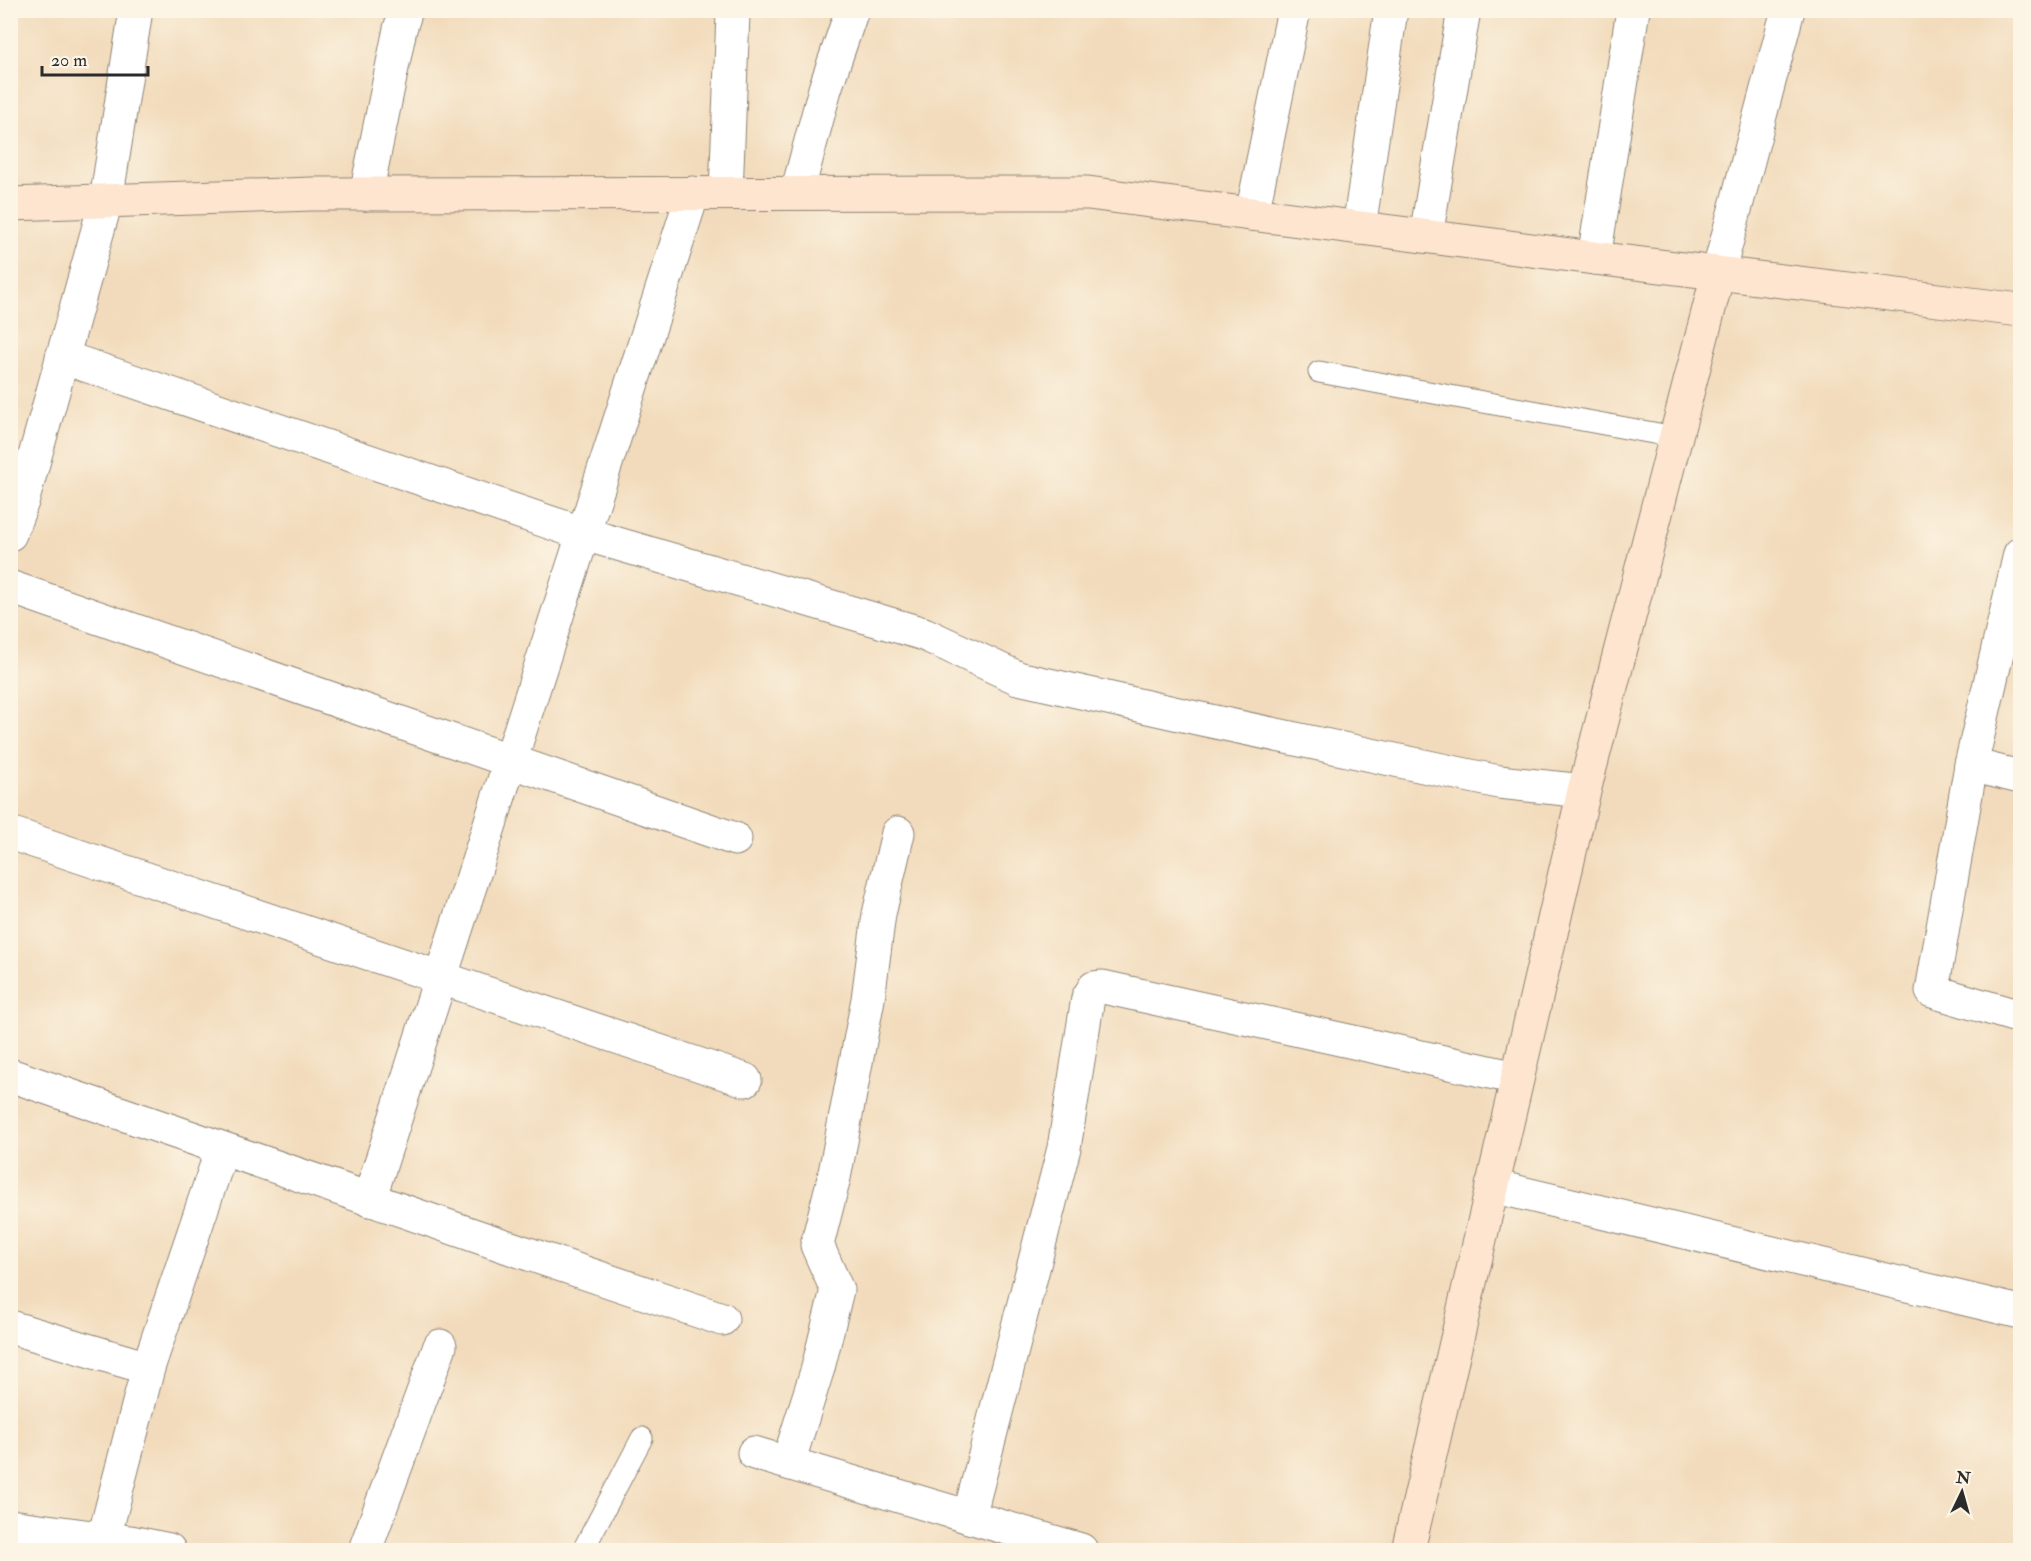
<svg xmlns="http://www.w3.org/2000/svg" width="2031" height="1561" font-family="'IM FELL Double Pica',serif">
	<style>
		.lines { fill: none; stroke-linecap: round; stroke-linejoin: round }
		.lane-casing { stroke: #8e8374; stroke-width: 23 }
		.street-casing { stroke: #8e8374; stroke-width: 35 }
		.secondary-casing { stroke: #8e8374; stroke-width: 35 }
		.lane { stroke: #fff; stroke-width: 21 }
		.street { stroke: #fff; stroke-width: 33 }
		.secondary { stroke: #fde5d0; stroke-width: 33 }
	</style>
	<rect width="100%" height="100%" fill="#fcf5e5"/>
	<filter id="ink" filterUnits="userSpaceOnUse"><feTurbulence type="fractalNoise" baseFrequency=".0167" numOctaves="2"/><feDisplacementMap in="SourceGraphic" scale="12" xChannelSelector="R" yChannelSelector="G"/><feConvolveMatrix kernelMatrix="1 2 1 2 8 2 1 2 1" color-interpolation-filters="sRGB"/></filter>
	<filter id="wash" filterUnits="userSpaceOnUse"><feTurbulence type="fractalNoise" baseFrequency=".008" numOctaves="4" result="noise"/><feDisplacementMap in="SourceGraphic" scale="24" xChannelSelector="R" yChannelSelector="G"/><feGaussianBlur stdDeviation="1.35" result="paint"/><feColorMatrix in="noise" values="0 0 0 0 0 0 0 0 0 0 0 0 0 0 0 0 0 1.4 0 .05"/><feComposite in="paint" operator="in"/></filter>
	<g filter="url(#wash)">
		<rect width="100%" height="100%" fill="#f2dbbc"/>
	</g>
	<g filter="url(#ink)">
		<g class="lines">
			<!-- lane casing -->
			<g class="lane-casing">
				<g id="lane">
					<path d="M1319 372 1675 437"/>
					<path d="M583 1550 642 1438"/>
				</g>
			</g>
			<!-- street casing -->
			<g class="street-casing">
				<g id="street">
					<path d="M726 193 733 14"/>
					<path d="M797 193 825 89 852 10"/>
					<path d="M366 194 400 29 406 10"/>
					<path d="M1252 214 1294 10"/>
					<path d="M1359 228 1391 10"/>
					<path d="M1426 236 1464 10"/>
					<path d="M1594 258 1633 10"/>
					<path d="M1718 274 1788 10"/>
					<path d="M62 357 584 534 924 634 1018 678 1201 719 1499 782 1584 791"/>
					<path d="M10 534 23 499 106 201 136 10"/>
					<path d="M2020 554 1971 765 1932 991 2020 1017"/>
					<path d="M10 587 735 839"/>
					<path d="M1971 765 2020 777"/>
					<path d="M10 833 745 1080"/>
					<path d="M10 1075 508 1247 722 1319"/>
					<path d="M1492 1186 2020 1312"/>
					<path d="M369 1200 693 193"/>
					<path d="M10 1327 148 1368"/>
					<path d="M754 1453 1081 1550"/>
					<path d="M788 1463 818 1368 837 1290 817 1245 834 1178 868 999 879 914 898 833"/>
					<path d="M969 1517 1064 1148 1088 998 1094 988 1103 987 1517 1078"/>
					<path d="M10 1526 130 1542 169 1550"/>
					<path d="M104 1538 148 1368 222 1149"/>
					<path d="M365 1550 440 1346"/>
				</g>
			</g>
			<!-- secondary casing -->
			<g class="secondary-casing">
				<g id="secondary">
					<path d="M10 204 312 194 1088 193 1594 258 2020 310"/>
					<path d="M1408 1550 1584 791 1718 274"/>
				</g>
			</g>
			<!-- lane -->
			<use href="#lane" class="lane"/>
			<!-- street -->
			<use href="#street" class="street"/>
			<!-- secondary -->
			<use href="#secondary" class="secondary"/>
		</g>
	</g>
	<!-- margin -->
	<rect width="2031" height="1561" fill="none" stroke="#fcf5e5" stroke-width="36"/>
	<!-- north arrow -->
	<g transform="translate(1962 1492) rotate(5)" stroke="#fcf5e5" stroke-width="4.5" paint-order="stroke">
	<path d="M0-4.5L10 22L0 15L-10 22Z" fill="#2b2b2b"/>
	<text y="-9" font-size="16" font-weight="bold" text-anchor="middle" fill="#2b2b2b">N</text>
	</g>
	<!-- scale -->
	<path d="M42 66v9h106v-9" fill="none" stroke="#2b2b2b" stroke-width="3"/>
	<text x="51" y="66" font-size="18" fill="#2b2b2b" stroke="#fcf5e5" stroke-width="4.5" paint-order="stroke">20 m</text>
</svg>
